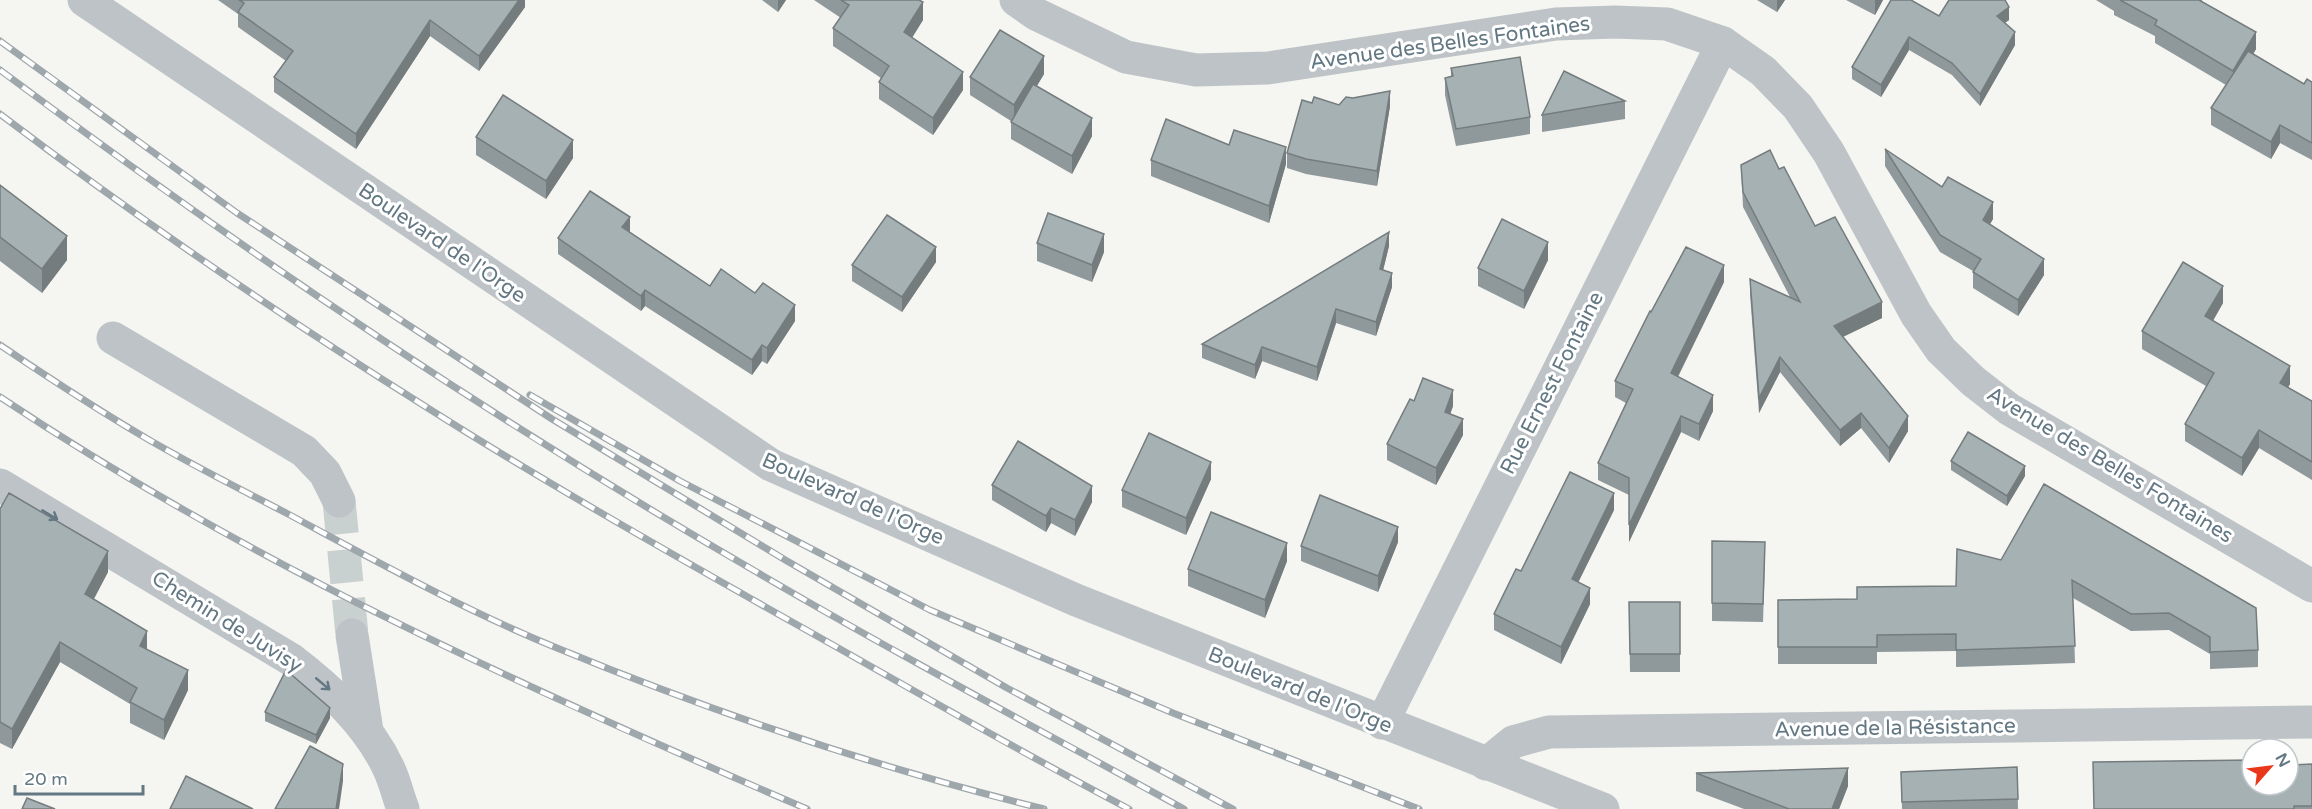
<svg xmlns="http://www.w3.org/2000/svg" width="2312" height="809" font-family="'Varela Round',sans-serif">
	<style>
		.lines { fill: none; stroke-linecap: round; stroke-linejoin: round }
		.minor-tunnel { stroke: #c9d0d0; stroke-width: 33; stroke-dasharray: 33 16; stroke-linecap: butt }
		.minor { stroke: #bdc3c6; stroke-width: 33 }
		.rail-casing { stroke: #9ea7ab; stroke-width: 7 }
		.rail { stroke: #fff; stroke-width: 4.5; stroke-dasharray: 14; stroke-linecap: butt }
		.wall { fill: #8f989b }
		.shaded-wall { fill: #747c7e }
		.building { fill: #a6b1b4; stroke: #747c7e; stroke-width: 1.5 }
		.oneway { stroke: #637883 }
		.labels { text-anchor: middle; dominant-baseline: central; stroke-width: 6; stroke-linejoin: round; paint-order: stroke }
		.street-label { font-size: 21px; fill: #637883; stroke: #fff }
	</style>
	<rect width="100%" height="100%" fill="#f5f5f1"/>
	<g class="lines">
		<!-- minor-tunnel -->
		<path class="minor-tunnel" d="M339 501 352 635"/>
		<!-- minor -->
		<g class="minor">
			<path d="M84 0 771 465 1076 600 1603 809"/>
			<path d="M1016 0 1036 14 1126 57 1196 70 1268 68 1556 24 1615 22 1667 24 1723 43 1763 71 1798 107 1829 153 1916 314 1941 350 1973 381 2009 409 2312 586"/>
			<path d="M113 338 304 451 325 473 339 501"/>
			<path d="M0 485 292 660C331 690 368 724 389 769 395 782 398 796 403 809"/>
			<path d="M352 635 367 731"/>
			<path d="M1382 723 1723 43"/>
			<path d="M1486 764 1513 742 1549 732 2312 722"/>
		</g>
		<!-- rail casing -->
		<g class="rail-casing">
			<g id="rail">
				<path d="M0 41 237 213 552 419 787 561 1007 688 1233 809"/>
				<path d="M0 70C240 249 489 417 748 567 891 651 1038 729 1184 809"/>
				<path d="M0 114C136 217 278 314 423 405 541 480 663 549 785 618 899 682 1013 748 1129 809"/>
				<path d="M0 345C49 378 99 411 151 441 196 467 242 490 288 514 376 561 464 610 557 648 715 713 878 768 1044 809"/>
				<path d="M530 395 680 481 930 610 1173 713 1419 809"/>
				<path d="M0 397C252 565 530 690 807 809"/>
			</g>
		</g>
		<!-- rail -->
		<use href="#rail" class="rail"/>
	</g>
	<!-- wall -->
	<g class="wall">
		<path d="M218 0H525V7L479 71 430 36 356 149 274 92V77L286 61 238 27V14Z"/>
		<path d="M762 0H786L778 12Z"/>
		<path d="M814 0H919L923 20 912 38 963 90 933 135 879 99V82L881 78 833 46V28L841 18Z"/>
		<path d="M1757 0H1785L1777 12Z"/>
		<path d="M1846 0H1883L1875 15Z"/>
		<path d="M2096 0H2202V1L2256 49 2253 54 2304 84 2312 82V160L2280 143 2271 159 2211 125V108L2226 85 2155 43V36L2114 15V11Z"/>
		<path d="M1939 16 2009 20 2005 23 2015 45 1980 106 1952 75 1909 50 1881 97 1852 79V67Z"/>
		<path d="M1451 68 1530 117V134L1456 146 1445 95V78L1451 76Z"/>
		<path d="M1044 74 1037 86 1092 136 1072 174 1011 139V121L970 95V77Z"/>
		<path d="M1353 98 1390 106 1377 186 1306 174 1287 168V153L1312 103 1339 105Z"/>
		<path d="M1625 101V119L1542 132V115Z"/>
		<path d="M476 137 573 158 546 199 476 155Z"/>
		<path d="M1229 145 1286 164 1269 223 1151 176V160Z"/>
		<path d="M1885 149 1993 219 1989 225 2044 275 2018 316 1973 288V271L1940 252 1885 166Z"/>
		<path d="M1741 165 1779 169 1815 226 1882 318 1843 337 1908 431 1889 463 1861 428 1840 446 1780 372 1759 413 1750 294V279L1790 297 1743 207Z"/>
		<path d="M0 185 67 260 42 293 0 261Z"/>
		<path d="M630 232 710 286 795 321 767 364 762 361 752 375 645 306 641 311 558 254V238Z"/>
		<path d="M1037 243 1104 252 1092 282 1037 261Z"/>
		<path d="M1389 246 1383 270 1392 287 1376 336 1336 323 1317 381 1262 361 1255 379 1202 358V344Z"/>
		<path d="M1548 260 1524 309 1478 286V268Z"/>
		<path d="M936 262 902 312 852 281V265Z"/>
		<path d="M1724 282 1678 377 1713 411 1699 441 1681 432 1629 542V495L1598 480V463L1626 403 1615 397V381L1651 312Z"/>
		<path d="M2223 303 2213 321 2290 384 2288 387 2312 401V480L2259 448 2242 476 2185 441V424L2206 386 2142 349V331Z"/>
		<path d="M1414 401 1453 406 1450 414 1463 435 1436 485 1387 460V444Z"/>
		<path d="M1951 461 2025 476 2007 506 1951 470Z"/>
		<path d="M1211 479 1186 535 1122 507V490Z"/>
		<path d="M2044 484 2258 650V667L2210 669V654L2169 630 2131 631 2073 598 2075 663 1956 667V651L1877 652V664H1778V600L1857 599 1956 586 2001 560Z"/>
		<path d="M992 485 1092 502 1075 536 1051 523 1046 532 992 500Z"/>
		<path d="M0 509 108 572 94 599 147 650 188 690 164 740 130 723V704L60 662 12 749 0 743Z"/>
		<path d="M1614 510 1578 582 1590 604 1561 664 1494 630V614L1521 571Z"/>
		<path d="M1712 541 1765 559 1763 622 1712 621Z"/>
		<path d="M1398 542 1378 592 1301 561V546Z"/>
		<path d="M1287 561 1265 618 1188 586V569Z"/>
		<path d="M1629 602H1680V672H1630Z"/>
		<path d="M265 712 330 718 316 744 265 721Z"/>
		<path d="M2312 764V809H2093L2292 765Z"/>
		<path d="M2017 767 2018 809H1902L1901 772Z"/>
		<path d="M1696 773 1848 786 1839 809H1744L1696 791Z"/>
	</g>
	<!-- shaded-wall -->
	<g class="shaded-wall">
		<path d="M519 0H525V7L479 71V56Z"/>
		<path d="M778 0H786L778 12Z"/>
		<path d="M1777 0H1785L1777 12Z"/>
		<path d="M1875 0H1883L1875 15Z"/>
		<path d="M923 2V20L904 50V32Z"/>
		<path d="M2009 7V20L1997 28V16Z"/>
		<path d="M430 20V36L356 149V134Z"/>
		<path d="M2015 32V45L1980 106V94Z"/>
		<path d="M2256 32V49L2233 89V71Z"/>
		<path d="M1909 37V50L1881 97V85Z"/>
		<path d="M1044 56V74L1014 123V105Z"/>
		<path d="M963 72V90L933 135V118Z"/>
		<path d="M1390 91V106L1377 186V171Z"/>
		<path d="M1092 118V136L1072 174V156Z"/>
		<path d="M2280 125V143L2271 159V142Z"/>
		<path d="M573 140V158L546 199V181Z"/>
		<path d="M1286 147V164L1269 223V206Z"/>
		<path d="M1993 202V219L1983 237V220Z"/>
		<path d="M630 217V232L622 227Z"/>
		<path d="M1389 232V246L1380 283V269Z"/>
		<path d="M1104 234V252L1092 282V265Z"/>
		<path d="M67 236V260L42 293V269Z"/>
		<path d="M1548 242V260L1524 309V291Z"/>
		<path d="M936 247V262L902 312V297Z"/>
		<path d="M2044 259V275L2018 316V300Z"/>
		<path d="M1724 265V282L1671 390V373Z"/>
		<path d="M1392 273V287L1376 336V322Z"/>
		<path d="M2223 286V303L2205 334V316Z"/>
		<path d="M645 290V306L641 311V296Z"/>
		<path d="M1882 302V318L1834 341V326Z"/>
		<path d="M795 305V321L767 364V348Z"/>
		<path d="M1336 309V323L1317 381V367Z"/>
		<path d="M762 345V361L752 375V360Z"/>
		<path d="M1262 347V361L1255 379V365Z"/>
		<path d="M1780 357V372L1759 413V398Z"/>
		<path d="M2290 366V384L2280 401V383Z"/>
		<path d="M1453 390V406L1445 429V412Z"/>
		<path d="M1713 395V411L1699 441V424Z"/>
		<path d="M1861 413V428L1840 446V430Z"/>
		<path d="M1681 416V432L1629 542V525Z"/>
		<path d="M1908 416V431L1889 463V448Z"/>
		<path d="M1463 419V435L1436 485V468Z"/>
		<path d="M2259 430V448L2242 476V458Z"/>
		<path d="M1211 462V479L1186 535V518Z"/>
		<path d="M2025 466V476L2007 506V496Z"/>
		<path d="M1092 486V502L1075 536V520Z"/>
		<path d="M1614 493V510L1572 595V579Z"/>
		<path d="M1051 508V523L1046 532V516Z"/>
		<path d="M1398 527V542L1378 592V576Z"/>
		<path d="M1287 543V561L1265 618V600Z"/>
		<path d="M108 551V572L85 615V594Z"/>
		<path d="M1590 588V604L1561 664V647Z"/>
		<path d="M147 631V651L140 646Z"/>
		<path d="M60 642V662L12 749V729Z"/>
		<path d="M188 670V690L164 740V720Z"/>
		<path d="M330 708V718L316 744V735Z"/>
		<path d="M343 764V781L339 809H336Z"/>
		<path d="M1848 768V786L1839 809H1832Z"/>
	</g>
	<!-- building -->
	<g class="building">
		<path d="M239 0H519L479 56 430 20 356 134 274 77 293 51 238 12 244 3Z"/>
		<path d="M841 0H919L923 2 904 32 963 72 933 118 879 82 889 66 833 28 849 5Z"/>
		<path d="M1891 0H1911L1939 16 1949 0H2005L2009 7 1997 16 2015 32 1980 94 1952 63 1909 37 1881 85 1852 67Z"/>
		<path d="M2120 0H2199L2256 32 2233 71 2155 25 2157 20Z"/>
		<path d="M1000 30 1044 56 1014 105 970 77Z"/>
		<path d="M2248 51 2304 84 2307 79 2312 82V143L2280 125 2271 142 2211 108Z"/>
		<path d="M1520 57 1530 117 1456 129 1445 78 1453 76 1451 68Z"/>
		<path d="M1564 71 1625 101 1542 115Z"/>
		<path d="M1033 84 1092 118 1072 156 1011 122Z"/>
		<path d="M1390 91 1377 171 1306 159 1287 153 1302 100 1312 103 1314 97 1339 105 1346 97 1353 98Z"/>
		<path d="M503 95 573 140 546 181 476 137Z"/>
		<path d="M1166 119 1229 145 1234 130 1286 147 1269 206 1151 160Z"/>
		<path d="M1885 149 1942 187 1948 177 1993 202 1983 220 2044 259 2018 300 1973 272 1981 259 1940 235Z"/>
		<path d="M1770 150 1779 169 1784 167 1815 226 1835 217 1882 302 1834 326 1908 416 1889 448 1861 413 1840 430 1780 357 1759 398 1750 279 1800 302 1743 192 1741 165Z"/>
		<path d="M0 185 67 236 42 269 0 237Z"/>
		<path d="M590 191 630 217 622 227 710 286 721 269 755 293 763 283 795 305 767 348 762 345 752 360 645 290 641 296 558 238Z"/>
		<path d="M1048 213 1104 234 1092 265 1037 243Z"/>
		<path d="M887 215 936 247 902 297 852 265Z"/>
		<path d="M1502 219 1548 242 1524 291 1478 268Z"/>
		<path d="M1389 232 1380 269 1392 273 1376 322 1336 309 1317 367 1262 347 1255 365 1202 344Z"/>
		<path d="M1686 247 1724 265 1671 373 1713 395 1699 424 1681 416 1629 525V478L1598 463 1633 389 1615 381 1650 311 1651 312Z"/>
		<path d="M2183 262 2223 286 2205 316 2290 366 2280 383 2312 401V462L2259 430 2242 458 2185 424 2214 373 2142 331Z"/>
		<path d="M1423 378 1453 390 1445 412 1463 419 1436 468 1387 444 1410 399 1414 401Z"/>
		<path d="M1968 432 2025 466 2007 496 1951 461Z"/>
		<path d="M1149 433 1211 462 1186 518 1122 490Z"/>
		<path d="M1018 441 1092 486 1075 520 1051 508 1046 516 992 485Z"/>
		<path d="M1570 472 1614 493 1572 579 1590 588 1561 647 1494 614 1516 569 1521 571Z"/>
		<path d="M2044 484 2256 608 2258 650 2210 652V637L2169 613 2131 614 2072 580 2075 646 1956 650V634L1877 635V647H1778V600L1857 599V587L1956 586 1957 549 2001 560Z"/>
		<path d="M9 493 108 551 85 594 147 631 140 646 188 670 164 720 130 702 137 688 60 642 12 729 0 722V509Z"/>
		<path d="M1320 495 1398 527 1378 576 1301 546Z"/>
		<path d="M1211 512 1287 543 1265 600 1188 569Z"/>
		<path d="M1712 541 1765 542 1763 604 1712 603Z"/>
		<path d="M1629 602H1680V654H1630Z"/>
		<path d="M286 670 330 708 316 735 265 712Z"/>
		<path d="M310 746 343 764 336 809H275Z"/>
		<path d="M2288 759H2292V765L2312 764V806H2294V809H2094L2093 762 2252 760V785H2288Z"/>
		<path d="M2017 767 2018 799 1902 802 1901 772Z"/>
		<path d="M1848 768 1832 809H1789L1696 773Z"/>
		<path d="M186 776 253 809H170Z"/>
		<path d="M27 798 55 809H22Z"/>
	</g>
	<!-- one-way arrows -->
	<defs><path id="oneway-shaft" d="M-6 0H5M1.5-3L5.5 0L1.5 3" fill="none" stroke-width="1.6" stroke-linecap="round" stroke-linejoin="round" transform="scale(1.5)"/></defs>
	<g class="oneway">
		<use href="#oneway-shaft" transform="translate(50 515) rotate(31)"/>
		<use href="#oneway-shaft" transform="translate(323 684) rotate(40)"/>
	</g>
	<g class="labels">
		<!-- street labels -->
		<g class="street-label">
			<text transform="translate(1450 43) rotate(-8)">Avenue des Belles Fontaines</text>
			<text transform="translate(442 243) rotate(34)">Boulevard de l'Orge</text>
			<text transform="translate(1552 383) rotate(-63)">Rue Ernest Fontaine</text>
			<text transform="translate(2110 465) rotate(31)">Avenue des Belles Fontaines</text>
			<text transform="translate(853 499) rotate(24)">Boulevard de l'Orge</text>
			<text transform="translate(227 622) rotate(32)">Chemin de Juvisy</text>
			<text transform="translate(1300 690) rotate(22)">Boulevard de l'Orge</text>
			<text transform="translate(1895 728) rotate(-1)">Avenue de la Résistance</text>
		</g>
	</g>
	<!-- north arrow -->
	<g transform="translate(2270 767) rotate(62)"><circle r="28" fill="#ffffff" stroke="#c1c9cd" stroke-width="1.5"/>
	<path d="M0-4.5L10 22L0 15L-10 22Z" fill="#e9371c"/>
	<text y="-9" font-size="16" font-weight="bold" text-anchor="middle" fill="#637883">N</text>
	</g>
	<!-- scale -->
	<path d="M15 785v9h128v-9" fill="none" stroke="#637883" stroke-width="3"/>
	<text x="24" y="785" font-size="18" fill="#637883" stroke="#ffffff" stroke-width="4.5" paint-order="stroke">20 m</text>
</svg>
